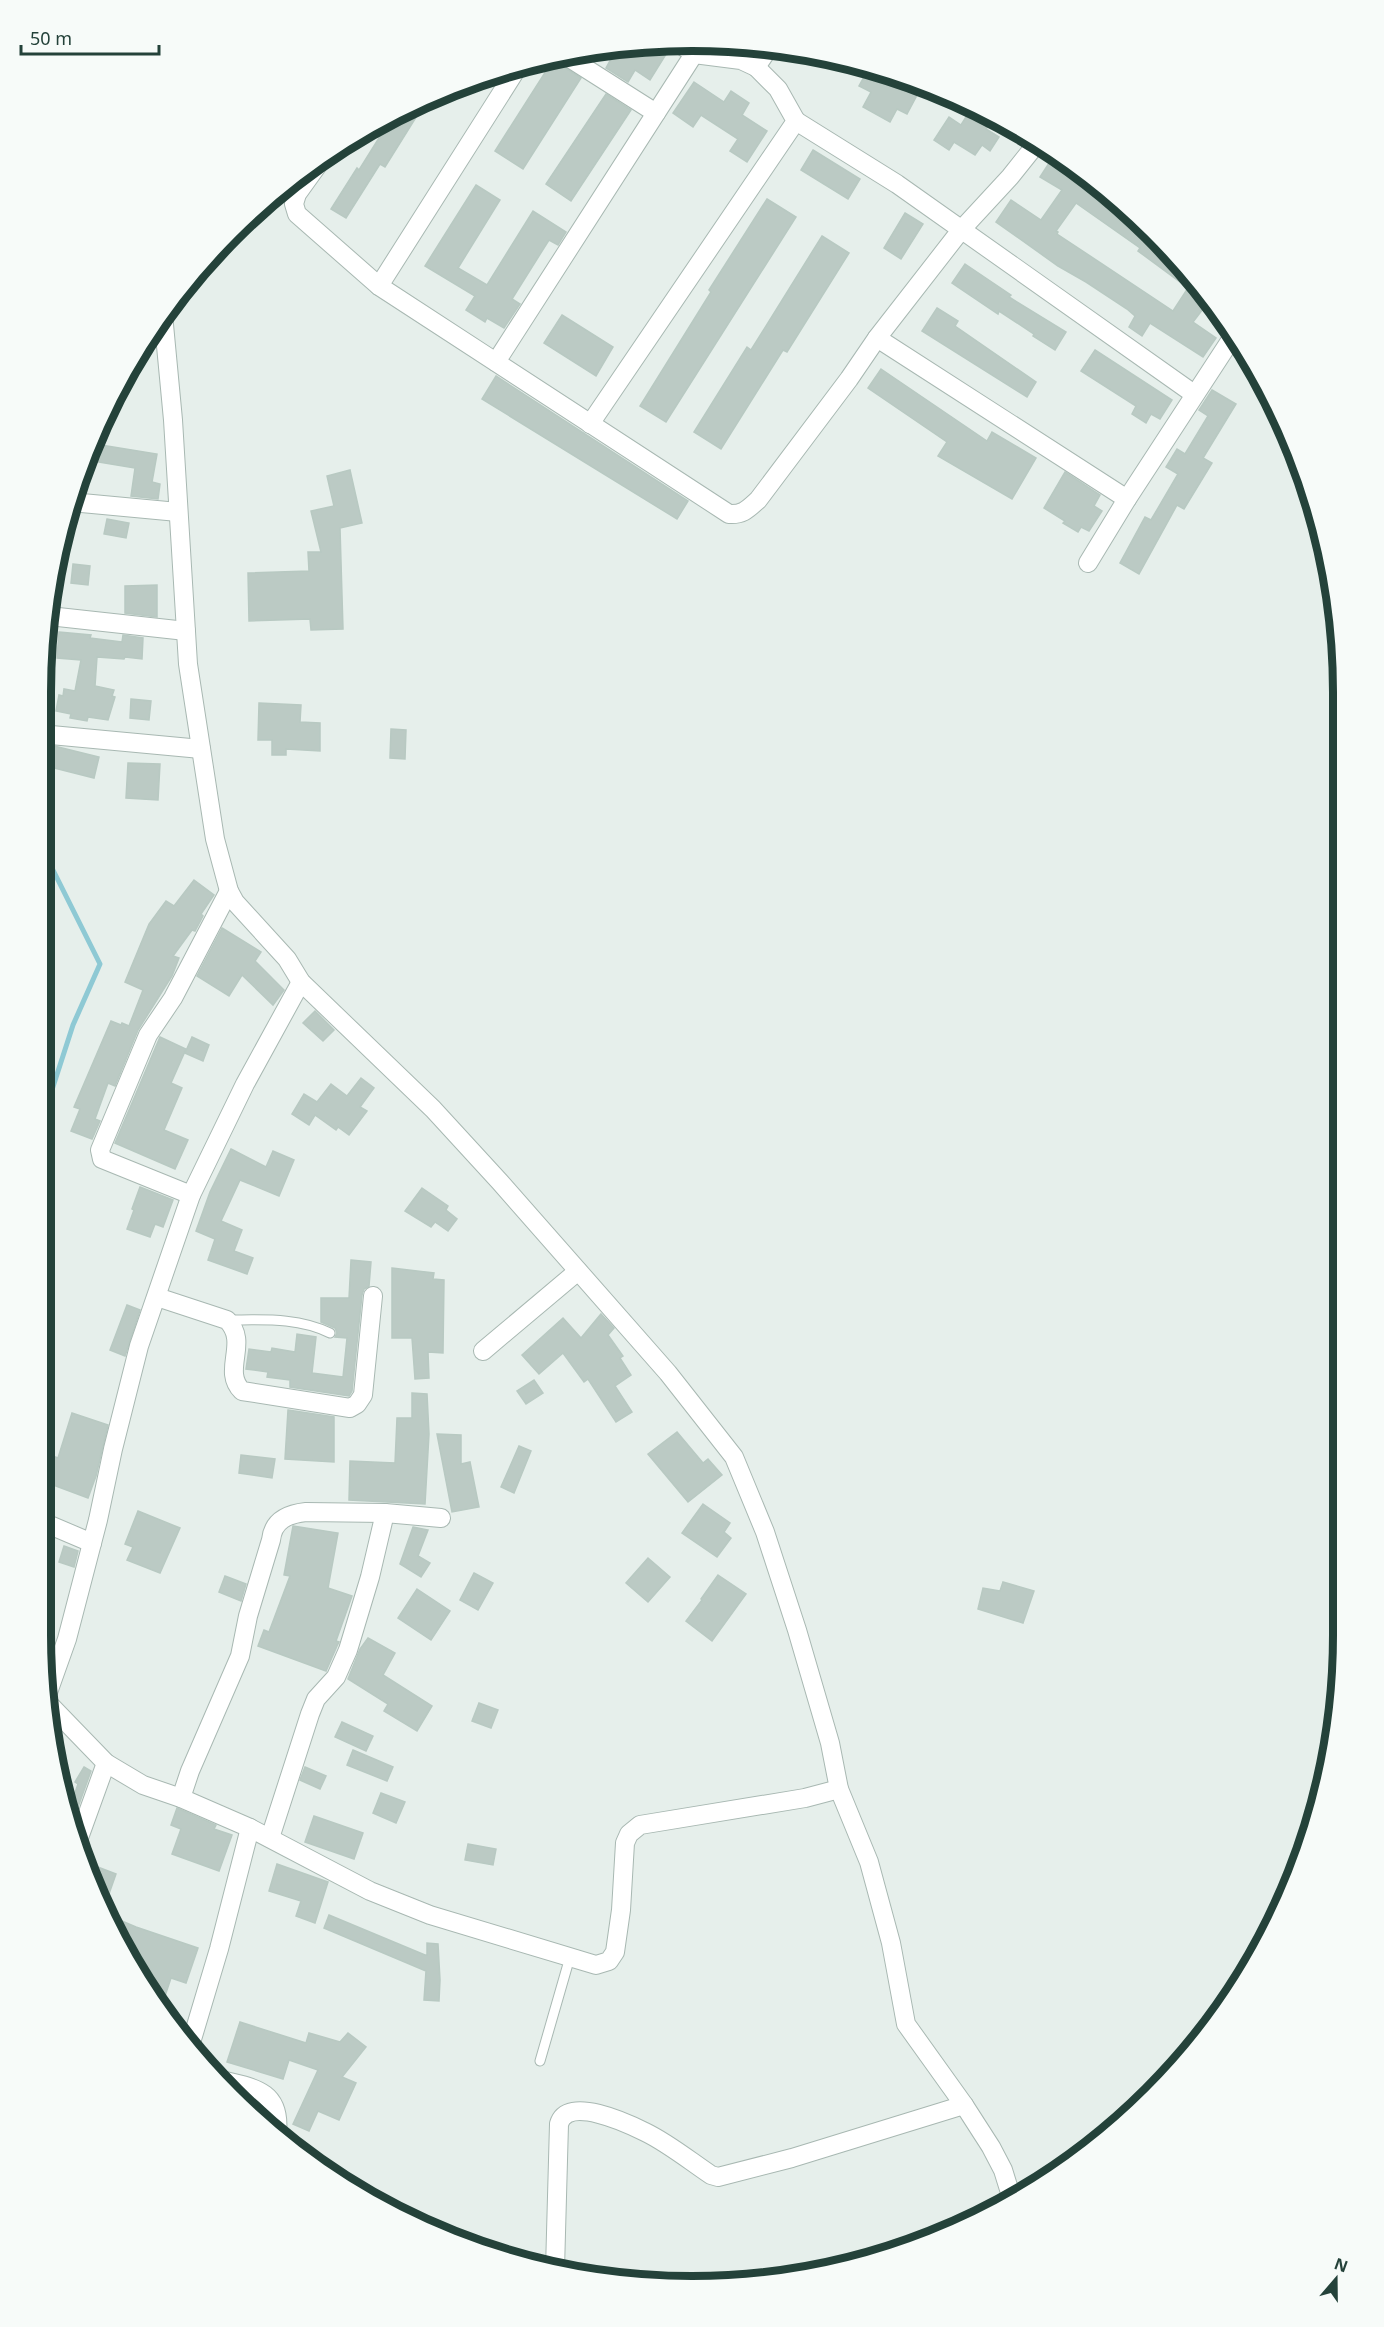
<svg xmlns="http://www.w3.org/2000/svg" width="1384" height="2327" font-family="'Noto Sans',sans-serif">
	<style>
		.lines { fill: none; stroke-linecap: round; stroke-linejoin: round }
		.stream { stroke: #8ec9d4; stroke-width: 5 }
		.building { fill: #bbcac4; stroke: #b8c9c2; stroke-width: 1.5; fill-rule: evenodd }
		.service-casing { stroke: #a8b8b2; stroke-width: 11 }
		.minor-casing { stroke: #a8b8b2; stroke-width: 20 }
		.tertiary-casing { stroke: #a8b8b2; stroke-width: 20 }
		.service { stroke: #fff; stroke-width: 9 }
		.minor { stroke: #fff; stroke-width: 18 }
		.tertiary { stroke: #fff; stroke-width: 18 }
		.rim { fill: none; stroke: #24423a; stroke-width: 8 }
	</style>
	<rect width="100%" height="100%" fill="#e6efeb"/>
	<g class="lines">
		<!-- stream -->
		<path class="stream" d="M43 850 100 964 73 1025 50 1096 44 1144"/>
	</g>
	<!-- building -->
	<g class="building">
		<path d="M656 44 668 51 650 80 635 70 628 82 606 68 617 48Z"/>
		<path d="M553 60 581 78 523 169 495 151Z"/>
		<path d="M869 68 923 84 907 114 897 109 890 122 863 107 871 92 859 86Z"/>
		<path d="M694 82 724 102 731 91 749 103 742 115 767 131 747 162 730 151 738 139 701 115 693 127 673 113Z"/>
		<path d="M606 94 631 110 571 201 546 184Z"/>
		<path d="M428 98 385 167 380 164 346 218 331 209 357 168 359 170 392 117Z"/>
		<path d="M971 109 991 122 986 129 999 137 990 151 982 145 975 155 954 142 949 150 934 140 949 117 961 125Z"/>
		<path d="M813 150 860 179 848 199 801 170Z"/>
		<path d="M1051 160 1074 174 1076 171 1083 176 1090 182 1087 186 1125 213 1182 262 1209 301 1193 322 1216 338 1203 357 1150 323 1142 336 1129 327 1135 316 1127 309 1086 282 1058 266 996 222 1011 200 1041 220 1062 190 1040 177ZM1076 203 1140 248 1138 251 1188 288 1173 311 1057 234 1058 232 1056 231Z"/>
		<path d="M476 185 500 200 458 268 487 285 533 211 566 232 558 245 549 240 512 299 520 304 504 328 487 318 485 322 466 310 475 296 425 266Z"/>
		<path d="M767 199 796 217 666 422 640 406 711 292 709 290Z"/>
		<path d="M905 213 923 224 901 259 884 248Z"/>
		<path d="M822 236 849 253 787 352 783 350 721 449 694 432 747 347 751 350Z"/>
		<path d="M965 264 1011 295 1009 297 1066 332 1055 350 1033 336 1034 334 999 311 998 314 952 283Z"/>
		<path d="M937 308 958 321 955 326 1036 382 1027 397 922 331Z"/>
		<path d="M562 315 613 347 596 376 544 343Z"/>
		<path d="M1095 350 1172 400 1160 419 1151 414 1146 423 1132 414 1136 406 1081 371Z"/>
		<path d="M881 369 987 441 992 432 1036 458 1012 499 938 456 947 442 868 388Z"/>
		<path d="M496 376 688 501 677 519 482 399Z"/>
		<path d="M1212 390 1236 404 1203 458 1212 463 1184 509 1177 505 1139 574 1120 563 1145 517 1151 520 1178 474 1166 467 1177 449 1185 454 1208 416 1199 410Z"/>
		<path d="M101 445 157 454 152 482 160 484 158 499 131 496 135 468 98 462Z"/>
		<path d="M350 470 362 523 340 528 343 629 311 630 310 619 249 621 248 573 309 571 308 552H321L311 511 334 506 327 476Z"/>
		<path d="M1065 472 1100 495 1094 506 1102 511 1089 531 1081 527 1078 532 1063 523 1065 521 1044 508Z"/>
		<path d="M107 519 129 523 126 538 104 534Z"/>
		<path d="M73 564 90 566 88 585 71 583Z"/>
		<path d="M157 585V617L125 613V586Z"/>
		<path d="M59 632 91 635 90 638 122 642 123 635 143 638 142 659 125 657 124 659 97 657 95 686 114 690 112 696 115 697 108 720 88 717 87 721 70 718 71 714 56 711 59 695 63 696 64 689 75 691 81 660 57 658Z"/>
		<path d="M131 699 151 701 149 720 130 718Z"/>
		<path d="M259 703 301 705 300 722 320 723V751L286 749V755H272V740H258Z"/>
		<path d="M391 729 406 730 405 759 390 758Z"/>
		<path d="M42 743 99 757 94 778 42 765Z"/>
		<path d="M128 763 160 764 158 800 126 798Z"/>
		<path d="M194 880 214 895 201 914 203 916 195 931 192 930 173 956 179 958 172 976 138 1030 115 1086 108 1083 95 1119 100 1121 92 1139 71 1131 80 1109 74 1107 111 1021 121 1025 122 1023 129 1026 143 990 125 982 149 924 166 901 174 906Z"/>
		<path d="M222 928 261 952 255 961 284 990 273 1005 242 975 229 996 197 976Z"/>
		<path d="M315 1011 334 1030 323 1041 303 1023Z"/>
		<path d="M160 1037 186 1049 171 1083 182 1088 164 1130 188 1140 175 1169 115 1143Z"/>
		<path d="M192 1037 209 1045 203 1061 185 1053Z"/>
		<path d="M361 1078 374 1088 360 1107 367 1111 349 1135 338 1127 336 1130 315 1115 309 1125 292 1114 304 1094 317 1102 331 1084 347 1096Z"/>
		<path d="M231 1149 266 1167 273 1151 294 1160 279 1196 240 1180 221 1221 242 1230 234 1251 253 1258 247 1274 208 1260 215 1239 196 1231 210 1192Z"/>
		<path d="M140 1187 173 1200 163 1227 155 1224 150 1237 127 1229 134 1210 132 1209Z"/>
		<path d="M422 1188 448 1206 446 1210 457 1219 448 1231 435 1222 431 1227 405 1211Z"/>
		<path d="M351 1260 371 1262 369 1286 364 1289 362 1295 352 1391 349 1396 290 1387V1380L267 1377 268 1372 246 1369 249 1349 271 1352 272 1348 295 1352 297 1334 316 1337 312 1373 343 1377 347 1338 335 1337 337 1333 335 1328 321 1322V1298H349Z"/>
		<path d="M392 1268 434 1273 433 1279 444 1280 443 1353 428 1352 429 1378 415 1379 412 1338H392Z"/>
		<path d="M127 1305 140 1310 125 1356 110 1350Z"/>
		<path d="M601 1314 614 1328 608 1335 623 1356 620 1358 631 1375 615 1386 632 1412 616 1422 588 1379 584 1382 563 1353 539 1374 522 1355 563 1318 581 1338Z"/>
		<path d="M534 1380 543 1393 526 1404 517 1391Z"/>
		<path d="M412 1393 427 1394 429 1434 425 1504 349 1500 350 1461 395 1463 397 1418H412Z"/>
		<path d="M288 1410 334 1417V1462L285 1459Z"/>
		<path d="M72 1413 108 1425 96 1476 88 1498 45 1482V1453L58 1458Z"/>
		<path d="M677 1432 703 1463 708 1459 722 1475 688 1502 648 1454Z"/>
		<path d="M437 1434 461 1435V1464L470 1462 479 1507 452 1512Z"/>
		<path d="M519 1446 531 1451 514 1493 501 1487Z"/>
		<path d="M241 1455 275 1459 272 1478 239 1473Z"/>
		<path d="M703 1504 730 1523 724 1532 731 1538 717 1557 682 1533Z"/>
		<path d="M138 1511 180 1528 160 1573 127 1560 133 1547 125 1544Z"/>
		<path d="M293 1526 338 1533 328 1588 352 1596 336 1641 339 1642 337 1646 326 1671 258 1646 264 1630 269 1632 290 1576 284 1575Z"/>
		<path d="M413 1527 428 1530 418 1556 430 1563 421 1577 400 1564Z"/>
		<path d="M64 1546 78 1551 74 1567 59 1562Z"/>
		<path d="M648 1558 670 1577 648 1602 626 1583Z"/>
		<path d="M474 1573 493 1583 478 1610 460 1600Z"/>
		<path d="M718 1575 746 1594 712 1641 686 1621 702 1600 701 1599Z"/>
		<path d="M225 1576 246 1584 241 1601 219 1592Z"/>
		<path d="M1003 1582 1034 1591 1023 1623 978 1609 983 1588 1000 1591Z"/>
		<path d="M417 1589 450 1611 431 1640 398 1618Z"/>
		<path d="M368 1638 395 1653 383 1675 432 1706 417 1731 384 1711 388 1704 348 1679 360 1649Z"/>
		<path d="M479 1703 498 1710 491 1728 472 1721Z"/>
		<path d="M342 1722 373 1736 366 1751 335 1737Z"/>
		<path d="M353 1750 393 1767 387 1781 347 1765Z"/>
		<path d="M84 1767 91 1771 74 1818 69 1816 68 1813 78 1784 75 1782Z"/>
		<path d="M305 1767 326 1776 320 1789 300 1780Z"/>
		<path d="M381 1793 405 1802 396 1823 373 1813Z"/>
		<path d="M177 1808 216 1825 214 1829 232 1835 219 1871 172 1854 181 1829 171 1825Z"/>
		<path d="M314 1816 363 1833 354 1859 305 1842Z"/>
		<path d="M468 1844 496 1849 493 1865 465 1860Z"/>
		<path d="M82 1861 116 1874 103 1911 91 1883Z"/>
		<path d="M277 1864 328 1882 315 1923 296 1916 301 1901 269 1891Z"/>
		<path d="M103 1913 136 1927 198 1948 186 1983 171 1978 161 2008 108 1923Z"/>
		<path d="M329 1915 425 1955H427V1943L438 1944 440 1980 439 2001 424 2000 426 1971 324 1928Z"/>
		<path d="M240 2022 306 2043 309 2033 340 2042 348 2033 366 2047 342 2077 356 2083 339 2120 318 2111 309 2131 293 2124 318 2070 289 2060 283 2079 227 2062Z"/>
	</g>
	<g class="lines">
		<!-- service casing -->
		<g class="service-casing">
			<g id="service">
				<path d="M227 1320C262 1320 297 1317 330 1333"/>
				<path d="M540 2061 570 1957"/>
			</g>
		</g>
		<!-- minor casing -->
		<g class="minor-casing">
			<g id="minor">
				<path d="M677 42 694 54 741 60 756 67 769 48"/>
				<path d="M563 54 656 113"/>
				<path d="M796 121 897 184 1194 394"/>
				<path d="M325 155 297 194 294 204 297 214 379 286 729 514C743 515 748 509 758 500L849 379 877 338 961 230 1010 177 1038 142"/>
				<path d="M379 286 518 67"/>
				<path d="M877 338 1127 499"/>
				<path d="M496 362 694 54"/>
				<path d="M590 424 796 121 778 89 756 67"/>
				<path d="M71 502 178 512"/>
				<path d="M1088 563 1127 499 1234 335"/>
				<path d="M58 617 186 631"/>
				<path d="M51 735 201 749"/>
				<path d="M191 1195 102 1159 100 1150 148 1035 173 998 229 891"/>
				<path d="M157 1297 227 1320C250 1343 221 1370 242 1391L350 1408 357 1404 363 1395 373 1296"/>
				<path d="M483 1351 578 1271"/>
				<path d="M45 1523 92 1543"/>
				<path d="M46 1698 67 1639 98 1520 113 1449 139 1346 191 1195 245 1084 301 982"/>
				<path d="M46 1701 106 1763 143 1785 181 1798 250 1828 370 1891 430 1915 596 1965 609 1961 615 1952 621 1910 625 1843 629 1834 640 1825 805 1798 839 1789"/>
				<path d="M181 1798 190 1771 240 1656 248 1616 271 1540C273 1520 288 1514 306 1512L385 1513 441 1518"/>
				<path d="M270 1838 310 1714 316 1699 336 1677 348 1650 370 1577 385 1513"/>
				<path d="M76 1846 106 1763"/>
				<path d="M190 2046 219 1949 250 1828"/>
				<path d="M225 2081C257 2088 281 2093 277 2133"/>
				<path d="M555 2269 559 2124C567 2095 627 2123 645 2132 668 2143 690 2161 711 2175L718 2177 792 2158 964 2105"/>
			</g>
		</g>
		<!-- tertiary casing -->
		<g class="tertiary-casing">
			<path id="tertiary" d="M163 314 173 420 188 664 215 839 229 891 235 902 287 959 301 982 433 1109 500 1182 668 1373 734 1457 765 1532 797 1630 830 1743 839 1789 869 1862 891 1943 906 2024 964 2105 991 2147 1003 2170 1012 2199"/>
		</g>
		<!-- service -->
		<use href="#service" class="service"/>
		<!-- minor -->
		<use href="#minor" class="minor"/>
		<!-- tertiary -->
		<use href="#tertiary" class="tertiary"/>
	</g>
	<!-- crop -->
	<path d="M0 0H1384V2327H0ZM692 51H692A641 641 0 0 1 1333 692V1635A641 641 0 0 1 692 2276H692A641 641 0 0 1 51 1635V692A641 641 0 0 1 692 51Z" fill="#f7fbf9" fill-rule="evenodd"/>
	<path class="rim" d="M692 51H692A641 641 0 0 1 1333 692V1635A641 641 0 0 1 692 2276H692A641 641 0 0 1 51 1635V692A641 641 0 0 1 692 51Z"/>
	<!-- north arrow -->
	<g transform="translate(1336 2279) rotate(20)" stroke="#f7fbf9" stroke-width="4.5" paint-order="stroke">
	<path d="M0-4.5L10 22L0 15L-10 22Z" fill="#24423a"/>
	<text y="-9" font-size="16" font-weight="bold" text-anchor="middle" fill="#24423a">N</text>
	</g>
	<!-- scale -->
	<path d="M21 45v9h138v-9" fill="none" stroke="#24423a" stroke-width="3"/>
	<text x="30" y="45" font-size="18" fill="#24423a" stroke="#f7fbf9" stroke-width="4.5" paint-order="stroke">50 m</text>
</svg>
